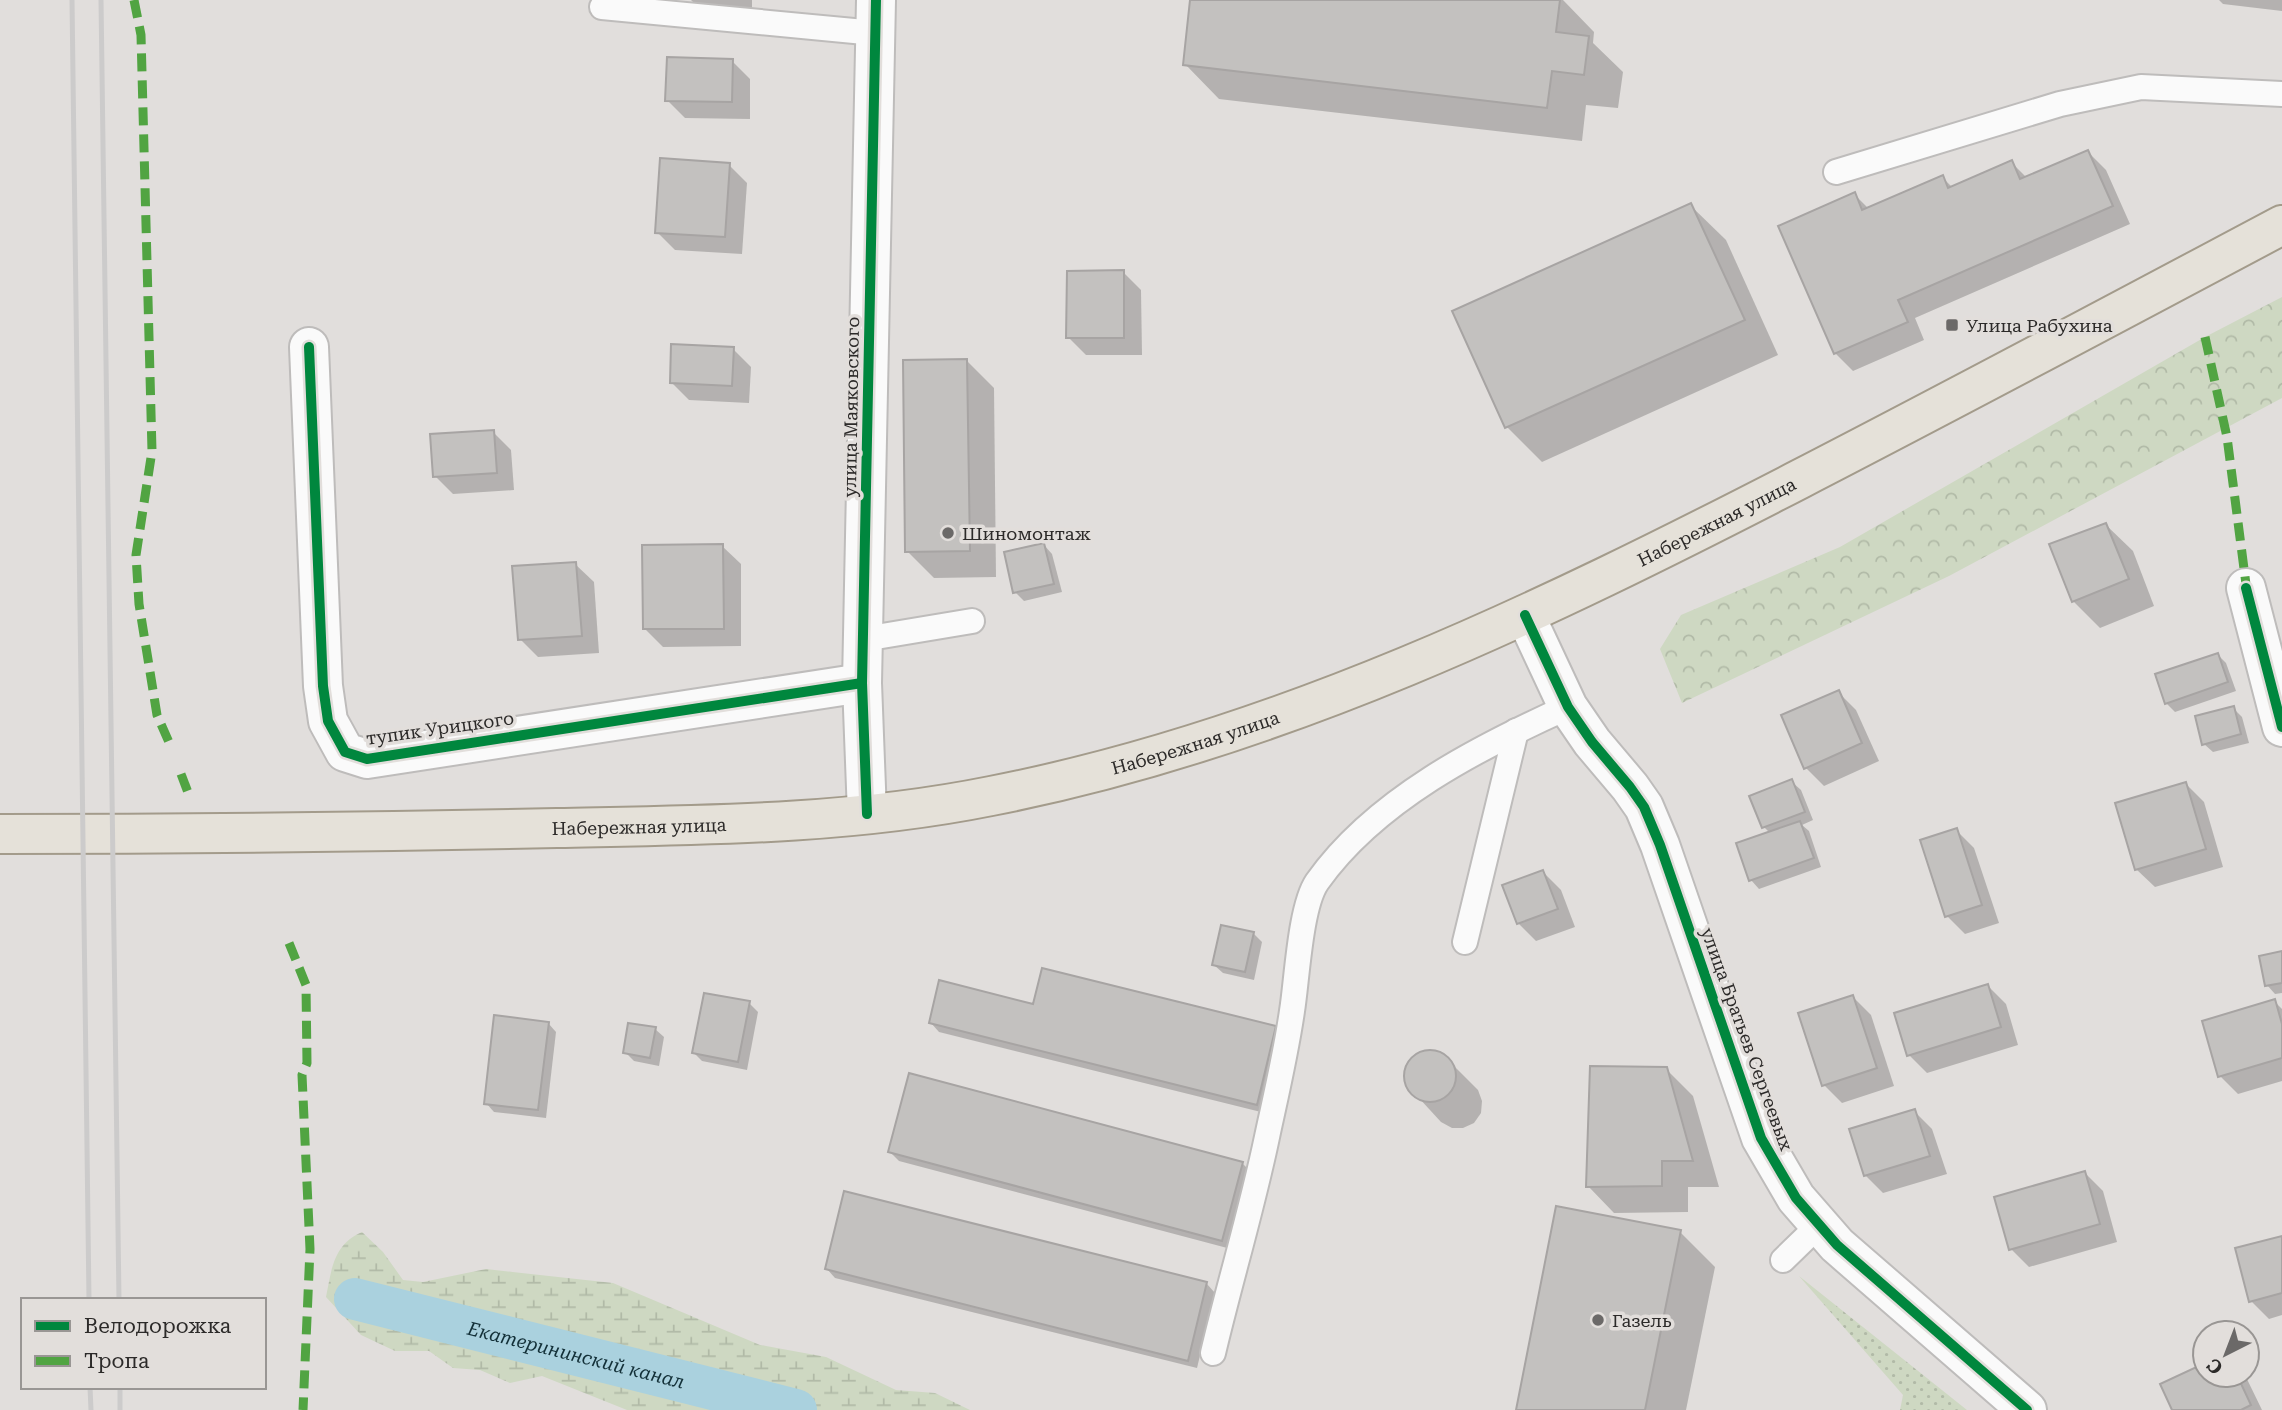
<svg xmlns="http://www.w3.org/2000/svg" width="2282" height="1410" font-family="'Roboto Serif',serif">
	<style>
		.grass { fill: url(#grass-dots) }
		.forest { fill: url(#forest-crowns) }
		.wetland { fill: url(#wetland-marsh) }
		.shadow { fill: #0003 }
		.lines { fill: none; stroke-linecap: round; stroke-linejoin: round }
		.canal { stroke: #aad1de; stroke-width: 42 }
		.building { fill: #c3c1bf; stroke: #a7a4a3; stroke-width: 2 }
		.service-casing { stroke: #bebcbb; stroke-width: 28 }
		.minor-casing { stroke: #bebcbb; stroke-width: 42 }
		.primary-casing { stroke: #a39b8b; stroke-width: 42 }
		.service { stroke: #fafafa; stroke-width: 24 }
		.minor { stroke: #fafafa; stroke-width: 38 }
		.primary { stroke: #e5e1d9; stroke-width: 38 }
		.rail { stroke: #cccbcb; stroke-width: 5 }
		.quiet { stroke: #51a442; stroke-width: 9; stroke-dasharray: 18 9; stroke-linecap: butt }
		.cycleway-casing { stroke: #e2dedb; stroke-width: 15 }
		.cycleway { stroke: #00873e; stroke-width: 10 }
		.poi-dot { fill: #6b6968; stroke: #e2dedb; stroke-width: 2.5 }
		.labels { text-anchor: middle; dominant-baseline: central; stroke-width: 7; stroke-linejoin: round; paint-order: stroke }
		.poi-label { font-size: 18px; fill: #2c2a29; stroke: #e2dedb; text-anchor: start }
		.street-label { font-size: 18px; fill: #2c2a29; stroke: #e2dedb }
		.water-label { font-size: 19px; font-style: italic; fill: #133038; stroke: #e2dedb }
	</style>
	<defs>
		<pattern id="grass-dots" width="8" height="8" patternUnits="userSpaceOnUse" patternTransform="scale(1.75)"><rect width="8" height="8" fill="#ced8c2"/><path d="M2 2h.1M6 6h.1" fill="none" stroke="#b1baa7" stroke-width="1.8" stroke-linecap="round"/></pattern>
		<pattern id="forest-crowns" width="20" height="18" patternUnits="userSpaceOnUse" patternTransform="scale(1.75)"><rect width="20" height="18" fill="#ced8c2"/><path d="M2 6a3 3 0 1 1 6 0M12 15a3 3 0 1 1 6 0" fill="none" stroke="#b1baa7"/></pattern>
		<pattern id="wetland-marsh" width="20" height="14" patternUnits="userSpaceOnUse" patternTransform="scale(1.75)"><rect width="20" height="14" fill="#ced8c2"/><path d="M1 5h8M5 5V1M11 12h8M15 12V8" fill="none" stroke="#b1baa7"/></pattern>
	</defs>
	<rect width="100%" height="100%" fill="#e1dedc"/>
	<!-- grass -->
	<path class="grass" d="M1799 1276 1967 1410H1900L1903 1395Z"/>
	<!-- forest -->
	<path class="forest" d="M2282 297V398L1949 576 1682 703 1660 649 1681 615 1840 547 2205 337Z"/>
	<!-- wetland -->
	<path class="wetland" d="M362 1232 383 1252 403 1280 423 1282 486 1269 613 1283 760 1345 826 1357 896 1390 935 1393 970 1410H627L542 1376 510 1383 480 1370 453 1368 429 1351H395L361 1335 326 1297C332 1268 333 1245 362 1232Z"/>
	<!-- shadow -->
	<g class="shadow">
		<path d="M691 0H752V10H701Z"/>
		<path d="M1192 0H1563L1594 32 1593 43 1623 72 1618 108 1586 105 1582 141 1219 99 1185 64Z"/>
		<path d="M2219 0H2282V11L2223 4Z"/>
		<path d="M732 61 750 79V119L685 118 667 100Z"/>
		<path d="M2088 152 2106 170 2130 224 1915 318 1924 340 1853 371 1835 353 1854 194 1869 209 1942 177 1953 188 2011 162 2027 178Z"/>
		<path d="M729 165 747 183 742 254 675 250 657 232Z"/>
		<path d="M1691 206 1726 240 1778 355 1542 462 1507 427 1454 312Z"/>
		<path d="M1123 272 1141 290 1142 355H1086L1068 337Z"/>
		<path d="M733 349 751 367 749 403 689 400 671 382Z"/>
		<path d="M967 361 994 388 996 577 934 578 907 551Z"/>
		<path d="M493 432 511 450 514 490 453 494 435 476Z"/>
		<path d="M2106 525 2133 551 2154 606 2100 628 2073 601Z"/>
		<path d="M1044 545 1052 554 1062 592 1024 601 1015 592Z"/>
		<path d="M722 546 741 564V646L663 647 645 629Z"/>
		<path d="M575 564 594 582 599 653 538 657 520 639Z"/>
		<path d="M2218 655 2226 663 2236 691 2175 712 2166 703Z"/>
		<path d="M1838 692 1856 710 1879 761 1824 786 1806 768Z"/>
		<path d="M2233 708 2242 717 2249 743 2213 752 2204 744Z"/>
		<path d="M1792 782 1801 790 1813 820 1802 825 1809 831 1821 867 1759 889 1751 880 1770 833 1764 827 1752 797Z"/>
		<path d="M2186 784 2204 802 2223 867 2155 887 2136 869Z"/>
		<path d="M1956 830 1974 848 1999 923 1965 934 1947 916Z"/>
		<path d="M1543 872 1561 890 1575 927 1536 941 1518 923Z"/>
		<path d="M1253 933 1262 942 1254 980 1223 973 1214 965Z"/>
		<path d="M2282 953V993L2275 994 2267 985Z"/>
		<path d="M1988 986 2006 1004 2018 1045 1927 1073 1909 1055Z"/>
		<path d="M1853 997 1871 1015 1894 1086 1842 1103 1824 1085Z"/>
		<path d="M2274 1001 2282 1009V1081L2238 1094 2220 1076Z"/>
		<path d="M749 1003 758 1012 747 1070 702 1061 694 1053Z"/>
		<path d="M1035 1006 1275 1028 1284 1036 1265 1113 939 1032 931 1023Z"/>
		<path d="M548 1023 556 1032 546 1118 494 1112 486 1103Z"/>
		<path d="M655 1029 664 1037 659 1066 634 1061 625 1052Z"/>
		<path d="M1430 1051 1442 1054 1478 1090 1482 1101 1481 1113 1474 1123 1463 1128H1452L1441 1122 1407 1085 1405 1073 1410 1062 1418 1054Z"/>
		<path d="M1666 1069 1693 1096 1719 1187H1688V1212L1614 1213 1588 1186Z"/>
		<path d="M1914 1111 1932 1129 1947 1174 1883 1193 1865 1175Z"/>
		<path d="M890 1152 1243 1164 1251 1172 1231 1249 899 1161Z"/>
		<path d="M2085 1173 2103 1191 2117 1242 2029 1267 2011 1249Z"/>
		<path d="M1680 1232 1715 1267 1686 1410H1518Z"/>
		<path d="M2282 1238V1315L2269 1319 2251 1301Z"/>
		<path d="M827 1269 1207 1284 1215 1293 1197 1368 835 1278Z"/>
		<path d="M2205 1365V1375H2245L2262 1410H2174Z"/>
	</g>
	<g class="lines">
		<!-- canal -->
		<path class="canal" id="s1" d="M355 1299 796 1410"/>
	</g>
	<!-- building -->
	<g class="building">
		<path d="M1190 0H1560L1556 32 1589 36 1584 75 1552 71 1547 108 1183 65Z"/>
		<path d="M667 57 733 59 732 102 665 101Z"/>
		<path d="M2088 150 2113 206 1898 300 1908 322 1834 354 1778 226 1855 192 1862 210 1943 175 1948 188 2012 160 2020 179Z"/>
		<path d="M660 158 730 163 725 237 655 233Z"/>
		<path d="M1691 203 1745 320 1505 428 1452 311Z"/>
		<path d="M1124 270V338H1066L1067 271Z"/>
		<path d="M671 344 734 347 732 386 670 383Z"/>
		<path d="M967 359 970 551 905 552 903 360Z"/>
		<path d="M494 430 497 473 433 477 430 434Z"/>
		<path d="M2106 523 2129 579 2072 602 2049 544Z"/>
		<path d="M1044 543 1054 584 1013 593 1004 552Z"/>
		<path d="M723 544 724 629H643L642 545Z"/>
		<path d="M576 562 582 636 518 640 512 566Z"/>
		<path d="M2218 653 2228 682 2165 704 2155 674Z"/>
		<path d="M1839 690 1862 743 1804 769 1781 715Z"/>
		<path d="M2234 706 2241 734 2202 745 2195 716Z"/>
		<path d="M1792 779 1805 812 1762 828 1749 796Z"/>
		<path d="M2186 782 2206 849 2135 870 2115 803Z"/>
		<path d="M1800 821 1814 858 1749 881 1736 843Z"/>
		<path d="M1957 828 1982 905 1945 917 1920 840Z"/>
		<path d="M1543 870 1558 909 1517 924 1502 885Z"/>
		<path d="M1221 925 1254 932 1245 972 1212 965Z"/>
		<path d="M2282 951V983L2265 986 2259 956Z"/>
		<path d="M1042 968 1276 1026 1257 1105 929 1023 939 980 1033 1004Z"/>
		<path d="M1988 984 2001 1027 1907 1056 1894 1013Z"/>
		<path d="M704 993 750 1001 738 1062 692 1053Z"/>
		<path d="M1853 995 1877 1068 1822 1086 1798 1013Z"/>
		<path d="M2275 999 2282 1024V1058L2218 1077 2202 1021Z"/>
		<path d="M494 1015 549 1022 538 1110 484 1104Z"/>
		<path d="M628 1023 656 1027 650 1058 623 1053Z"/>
		<circle cx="1430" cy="1076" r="26"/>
		<path d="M1590 1066 1667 1067 1693 1161H1662V1186L1586 1187Z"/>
		<path d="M909 1073 1243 1162 1222 1241 888 1152Z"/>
		<path d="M1915 1109 1930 1156 1864 1176 1849 1129Z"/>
		<path d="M2085 1171 2100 1224 2009 1250 1994 1197Z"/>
		<path d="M844 1191 1207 1282 1188 1361 825 1269Z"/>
		<path d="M1556 1206 1681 1230 1645 1410H1516Z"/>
		<path d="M2282 1236V1293L2249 1302 2235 1248Z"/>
		<path d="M2205 1363V1375H2237L2251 1405 2241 1410H2172L2160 1384Z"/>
	</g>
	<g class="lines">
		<!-- service casing -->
		<g class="service-casing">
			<g id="service">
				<path d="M602 7 875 33"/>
				<path d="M1836 172 2060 104 2141 87 2282 94"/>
				<path d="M864 639 972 621"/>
				<path d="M1465 942 1516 731"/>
				<path d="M1783 1260 1819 1225"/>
				<path d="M1213 1353C1230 1281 1252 1209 1267 1137 1276 1095 1286 1053 1292 1011 1297 980 1300 907 1317 882 1375 800 1479 747 1568 707"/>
			</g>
		</g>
		<!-- minor casing -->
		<g class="minor-casing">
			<g id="minor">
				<path d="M309 347 323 686 328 721 345 752 367 759 862 683"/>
				<path d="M2246 588 2282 727"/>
				<path d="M1525 615 1568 707 1592 742 1630 787 1644 807 1660 845 1761 1138 1796 1198 1837 1245 2027 1410"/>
				<path d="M867 814 862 683 876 0"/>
			</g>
		</g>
		<!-- primary casing -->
		<g class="primary-casing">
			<g id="primary">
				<path id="s2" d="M0 834C186 834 371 832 557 828 703 825 847 825 991 796 1278 740 1542 612 1800 479 1961 396 2122 310 2282 225"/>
			</g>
		</g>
		<!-- service -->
		<use href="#service" class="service"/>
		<!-- minor -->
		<use href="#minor" class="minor"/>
		<!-- primary -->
		<use href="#primary" class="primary"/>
		<!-- rail -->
		<g class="rail">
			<path d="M72 0 89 1300"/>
			<path d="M101 0 119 1300"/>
			<path d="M90 1387 91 1410"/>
			<path d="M120 1387V1410"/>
		</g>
		<!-- quiet -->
		<g class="quiet">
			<path d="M134 0 141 35 152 451 136 555 139 604 157 715 172 749"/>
			<path d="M2205 337 2227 437 2247 592"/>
			<path d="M181 774 189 795"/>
			<path d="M289 943 306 985 307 1063 302 1075 310 1249 303 1410"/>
		</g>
		<!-- cycleway casing -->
		<g class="cycleway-casing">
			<g id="cycleway">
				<path d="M309 347 323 686 328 721 345 752 367 759 862 683"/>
				<path d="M2246 588 2282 727"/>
				<path d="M1525 615 1568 707 1592 742 1630 787 1644 807 1660 845 1761 1138 1796 1198 1837 1245 2027 1410"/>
				<path d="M867 814 862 683 876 0"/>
			</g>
		</g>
		<!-- cycleway -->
		<use href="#cycleway" class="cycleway"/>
	</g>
	<!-- markers -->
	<g class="poi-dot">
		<rect x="1945" y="318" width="14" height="14" rx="3.5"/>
		<circle cx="948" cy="533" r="7"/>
		<circle cx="1598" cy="1320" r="7"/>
	</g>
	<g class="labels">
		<!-- poi labels -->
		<g class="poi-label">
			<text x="1966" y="325">Улица Рабухина</text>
			<text x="962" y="533">Шиномонтаж</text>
			<text x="1612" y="1320">Газель</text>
		</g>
		<!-- street labels -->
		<g class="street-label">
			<text transform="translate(851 407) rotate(-89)">улица Маяковского</text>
			<text stroke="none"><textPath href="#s2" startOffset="1771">Набережная улица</textPath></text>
			<text transform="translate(440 728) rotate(-8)">тупик Урицкого</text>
			<text stroke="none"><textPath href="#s2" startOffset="1204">Набережная улица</textPath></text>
			<text stroke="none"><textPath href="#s2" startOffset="639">Набережная улица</textPath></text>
			<text transform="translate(1747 1039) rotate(70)">улица Братьев Сергеевых</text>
		</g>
		<!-- water labels -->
		<g class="water-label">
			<text stroke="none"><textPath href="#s1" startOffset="228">Екатерининский канал</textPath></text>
		</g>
	</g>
	<!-- legend -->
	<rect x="21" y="1298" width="245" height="91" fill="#e2dedb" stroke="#999694" stroke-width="2"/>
	<rect x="35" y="1321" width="35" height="10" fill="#00873e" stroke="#999694" stroke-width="2"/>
	<text x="84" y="1333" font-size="21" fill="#2c2a29">Велодорожка</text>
	<rect x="35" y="1356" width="35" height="10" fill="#51a442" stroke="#999694" stroke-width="2"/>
	<text x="84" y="1368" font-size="21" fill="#2c2a29">Тропа</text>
	<!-- north arrow -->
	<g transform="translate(2226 1354) rotate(222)"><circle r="33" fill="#e2dedb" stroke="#999694" stroke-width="2"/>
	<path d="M0-5L12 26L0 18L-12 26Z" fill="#6b6968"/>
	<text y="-10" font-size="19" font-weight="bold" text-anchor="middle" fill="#2c2a29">С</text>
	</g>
</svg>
